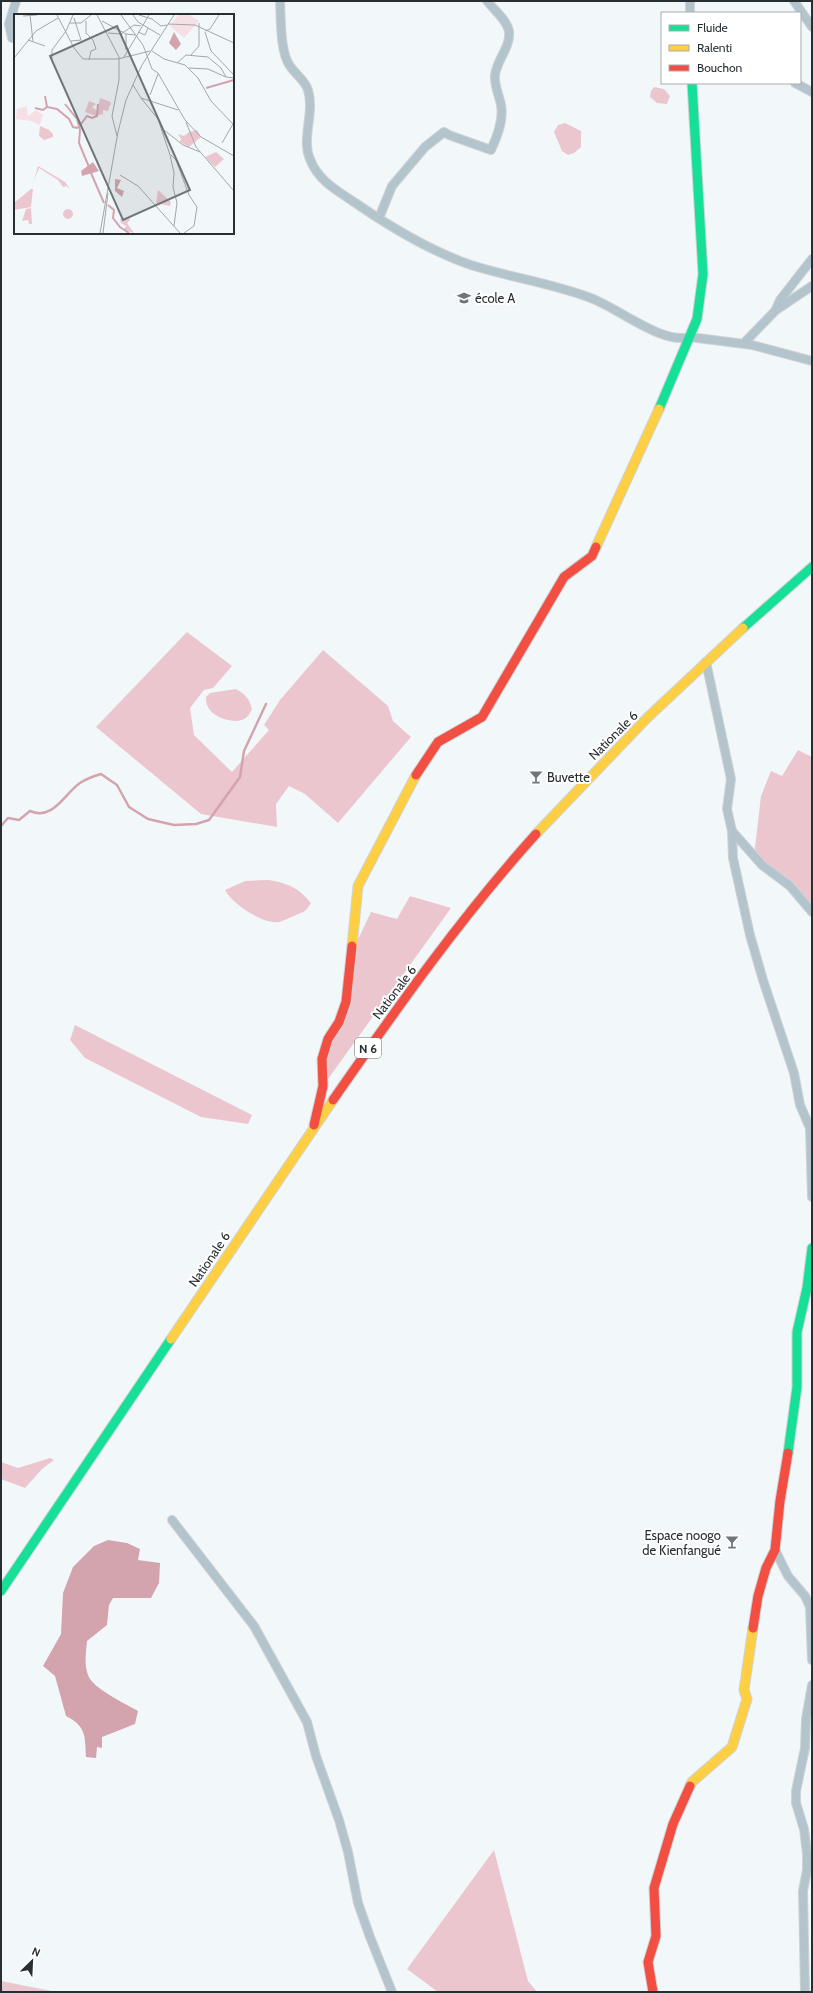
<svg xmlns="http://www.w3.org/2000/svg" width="813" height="1993" font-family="Cabin,sans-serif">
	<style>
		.forest { fill: #ecc6cf }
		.water { fill: #d3a4ae }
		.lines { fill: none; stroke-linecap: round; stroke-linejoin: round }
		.stream { stroke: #d3a4ae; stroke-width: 2.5 }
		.street-casing { stroke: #ced3d5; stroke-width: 10 }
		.fast-casing { stroke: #ced3d5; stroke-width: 11 }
		.slow-casing { stroke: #ced3d5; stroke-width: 11 }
		.jam-casing { stroke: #ced3d5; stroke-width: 11 }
		.street { stroke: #b3c4cc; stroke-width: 8 }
		.fast { stroke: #16e098; stroke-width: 9 }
		.slow { stroke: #ffcf43; stroke-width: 9 }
		.jam { stroke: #f24e42; stroke-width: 9 }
		.labels { text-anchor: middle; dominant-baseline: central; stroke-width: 4; stroke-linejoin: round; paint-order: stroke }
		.shield { fill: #fff; stroke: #686d70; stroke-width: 1 }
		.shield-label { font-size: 12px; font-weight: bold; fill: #282f33 }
		.poi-label { font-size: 13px; fill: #282f33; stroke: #fff; text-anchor: start }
		.street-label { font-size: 13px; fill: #282f33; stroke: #fff }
		.inset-river { fill: none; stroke: #d3a4ae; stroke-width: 2 }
		.inset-road { fill: none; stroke: #a1a8aa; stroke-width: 1 }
		.view { fill: #6f7579; fill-opacity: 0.15; stroke: #6f7579; stroke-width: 2 }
		.inset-edge { fill: none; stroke: #282f33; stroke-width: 2 }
	</style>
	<rect width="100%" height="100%" fill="#f2f8fa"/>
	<!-- forest -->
	<g class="forest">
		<path d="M654 87 664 89 670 96 667 104 657 103 650 97 651 91Z"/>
		<path d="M565 123 581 131V147L574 153 568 155 562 151 554 132 558 125Z"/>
		<path d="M187 632 232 666 213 688 204 690 190 708 194 735 232 772 269 730 264 725 280 700 323 650 388 706 393 721 411 737 338 823 305 794 289 786 276 804 277 827 201 814 96 727Z"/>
		<path d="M236 689C246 695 249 698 252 709 251 711 249 715 247 717 237 726 213 718 208 707 206 704 206 700 206 697L210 693Z"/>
		<path d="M798 750 812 757V912L754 856 761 796 771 771 782 776Z"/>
		<path d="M268 880C287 883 298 887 311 903 309 906 306 911 303 912 301 913 282 921 280 922 264 925 232 904 225 890L245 881Z"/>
		<path d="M410 896 451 908 323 1086 328 1039 339 1022 351 954 371 912 397 919Z"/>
		<path d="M75 1025 252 1115 248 1124 201 1117 85 1058 70 1040Z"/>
		<path d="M50 1458 54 1460 42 1469 25 1488 1 1479V1462L18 1468Z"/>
		<path d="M494 1850 528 1981 537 1992H438L407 1969Z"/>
		<path d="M1 1981 57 1992H1Z"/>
	</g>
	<!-- water -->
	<path class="water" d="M108 1540 127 1543 140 1549 138 1560 160 1563 159 1583 151 1598H113L109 1605 107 1625 87 1641C86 1653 84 1664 88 1675 92 1688 126 1704 138 1711L135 1724 102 1737V1748L97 1747 96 1758 86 1757C85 1736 86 1726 66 1716L55 1676 43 1666 61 1634 63 1593 73 1567 94 1546Z"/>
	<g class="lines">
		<!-- stream -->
		<path class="stream" d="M1 826 8 818 19 820 30 811C53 821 64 794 80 783 86 779 94 776 101 774L117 785 129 807 148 819 174 825 196 824 209 820 240 777 244 751 266 704"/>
		<!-- street casing -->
		<g class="street-casing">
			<g id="street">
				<path d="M280 1C281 18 280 53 290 66 296 75 305 80 308 90 315 113 301 138 310 159 318 181 338 191 357 204 392 228 430 251 471 265 509 277 550 283 588 297 616 306 661 345 690 337L752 345 812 361"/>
				<path d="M690 1V13"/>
				<path d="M794 1 812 27"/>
				<path d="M12 38 9 24 16 1"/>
				<path d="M795 83 812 92"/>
				<path d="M379 218 392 186 425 147 444 132 449 135 491 150C497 137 504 120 501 105 499 94 494 86 495 75 497 59 511 47 509 31 507 20 494 10 487 1"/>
				<path d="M776 309 780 300 812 259"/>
				<path d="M744 343 776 310 812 286"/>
				<path d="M706 662 731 779 727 809 732 831 762 865 790 886 812 912"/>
				<path d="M732 831 733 858 750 935 763 980 794 1073 800 1105 810 1128 812 1197"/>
				<path d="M172 1520 254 1626 307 1722 316 1756 339 1820 348 1852 358 1903 370 1937 392 1992"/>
				<path d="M775 1550 788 1576 805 1596 810 1607 812 1660"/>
				<path d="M805 1992 803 1891 807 1870V1854L804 1829 796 1803V1791L805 1748 806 1719 812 1685"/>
			</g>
		</g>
		<!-- fast casing -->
		<g class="fast-casing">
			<g id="fast">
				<path d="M659 409 697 319 703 274 692 83"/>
				<path d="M743 628 812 567"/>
				<path d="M788 1453 797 1387V1332L807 1288 812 1248"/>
				<path d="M1 1591 171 1339"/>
			</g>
		</g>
		<!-- slow casing -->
		<g class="slow-casing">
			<g id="slow">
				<path d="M596 547 659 409"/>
				<path d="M536 834 647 718 743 628"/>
				<path d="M352 946 358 886 416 775"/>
				<path d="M171 1339 333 1100"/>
				<path d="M690 1786 692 1782 732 1747 747 1699 744 1690 753 1628"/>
			</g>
		</g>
		<!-- jam casing -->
		<g class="jam-casing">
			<g id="jam">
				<path d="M416 775 438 742 482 717 564 577 592 556 596 547"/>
				<path d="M333 1100C397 1008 461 917 536 834"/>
				<path d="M314 1125 323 1086 322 1059 328 1039 339 1022 346 1002 352 946"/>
				<path d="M753 1628 758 1596 766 1568 775 1550 780 1501 788 1453"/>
				<path d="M653 1992 648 1962 656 1936 654 1888 673 1824 690 1786"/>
			</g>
		</g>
		<!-- street -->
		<use href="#street" class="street"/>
		<!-- fast -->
		<use href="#fast" class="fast"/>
		<!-- slow -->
		<use href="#slow" class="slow"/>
		<!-- jam -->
		<use href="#jam" class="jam"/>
	</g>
	<!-- icons -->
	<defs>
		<g id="school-bare" transform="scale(1.08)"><path d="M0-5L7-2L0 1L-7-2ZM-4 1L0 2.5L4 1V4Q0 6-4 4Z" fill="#6f7579" stroke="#fff" stroke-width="2.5" paint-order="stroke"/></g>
		<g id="bar-bare" transform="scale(1.08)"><path d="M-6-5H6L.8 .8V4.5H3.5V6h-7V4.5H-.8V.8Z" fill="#6f7579" stroke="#fff" stroke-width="2.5" paint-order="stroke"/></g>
	</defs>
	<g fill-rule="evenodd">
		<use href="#school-bare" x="464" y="298"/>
		<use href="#bar-bare" x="536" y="777"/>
		<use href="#bar-bare" x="732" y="1542"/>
	</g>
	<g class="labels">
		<!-- shield labels -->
		<rect class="shield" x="355" y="1038" width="26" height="20" rx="3"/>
		<g class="shield-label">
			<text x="368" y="1048">N 6</text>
		</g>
		<!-- poi labels -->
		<g class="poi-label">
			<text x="475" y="298">école A</text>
			<text x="547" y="777">Buvette</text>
			<text x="721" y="1535" text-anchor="end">Espace noogo<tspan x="721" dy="15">de Kienfangué</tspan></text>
		</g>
		<!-- street labels -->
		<g class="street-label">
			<text transform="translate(613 735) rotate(-45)">Nationale 6</text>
			<text transform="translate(394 992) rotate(-53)">Nationale 6</text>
			<text transform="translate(209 1259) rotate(-56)">Nationale 6</text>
		</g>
	</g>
	<!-- overview -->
	<g transform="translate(14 14)">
		<rect width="220" height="220" fill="#f2f8fa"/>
		<path d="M164 1H176L185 7 170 24 156 12ZM13 92 14 102 22 96 29 101 26 111 17 107 2 105 3 95Z" fill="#f7e0e5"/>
		<path d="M86 84 97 88 94 97 89 96V100L82 102 71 98 75 87 82 90 78 93 83 97ZM26 112 35 116 39 120V123L30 126 25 122ZM183 116 187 123 175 133 166 128 167 125 164 120 170 122 175 118ZM202 138 210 145 201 153 191 143ZM24 152 51 168 56 175 52 172 49 173 44 166 25 154 20 167ZM17 175H19L17 193 0 196V189ZM144 176 157 188 156 192 142 189ZM17 194 18 210H15L14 206 8 207 12 195ZM49 200a5 5 0 1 1 10 0a5 5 0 1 1-10 0ZM115 203 116 206 113 209 120 219 110 216 112 212 107 209 106 205Z" fill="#ecc6cf"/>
		<path d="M160 18 167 30 162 36 155 29ZM79 148 85 157 68 162 67 157ZM101 165 107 166 103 174 110 177 108 183 101 177Z" fill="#d3a4ae"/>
		<path class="inset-river" d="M192 74 220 66M31 82 33 93 43 95 55 105 59 113 64 114M51 90 63 105 66 116 65 129 75 153M21 94 29 96 33 93M64 114 73 102 78 104 83 102 84 90M77 159 90 189M94 191 100 196 99 204 106 213 115 219"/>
		<path class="inset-road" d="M16 1 19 27M43 1 60 34 69 45H104L136 37M83 1 105 43V66L98 102 103 122M107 1 129 31 138 55 144 59 171 106 187 123 220 142M119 1 124 8 146 21M125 1 138 5 147 12 153 11M9 2 23 1M72 7V19L79 26 82 35 77 37 75 46M88 7 112 20 121 21M56 9H67L77 1M154 10 181 11 220 29M191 17 196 15 205 1M124 18 131 21 134 14M191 18 197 37 220 61M94 19 107 20 120 11 127 12M14 26 31 32M57 27 67 26 60 4M112 36V20M138 37 150 45 171 51 184 64 197 87 219 110 208 129M177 41 185 32V9M110 43 135 1M0 44 22 17 44 4M38 45V36L52 17 59 1M163 49 172 41 194 43 207 54 212 63 220 64M175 54 194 55 212 63M119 71 127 84 164 96M136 81 144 60M127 84 144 105 156 141 160 159 159 173 163 189 160 212M172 108 182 133 220 177M150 116 169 131 186 138M157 141 162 146 175 181 183 193 180 212 170 219M106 161 124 172 166 219M86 219 104 118 112 86 128 51 160 1M89 219 94 179"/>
		<path class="view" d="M103 12 176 176 109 206 36 42Z"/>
		<rect width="220" height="220" class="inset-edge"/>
	</g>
	<!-- border -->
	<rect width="813" height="1993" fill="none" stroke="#282f33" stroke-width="4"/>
	<!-- legend -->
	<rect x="661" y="12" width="140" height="72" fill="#ffffff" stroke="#a9acad"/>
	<rect x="669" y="25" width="20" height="6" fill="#16e098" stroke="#a9acad"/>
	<text x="697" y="32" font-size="12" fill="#282f33">Fluide</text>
	<rect x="669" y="45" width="20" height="6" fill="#ffcf43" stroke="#a9acad"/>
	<text x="697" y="52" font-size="12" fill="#282f33">Ralenti</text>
	<rect x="669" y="65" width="20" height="6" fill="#f24e42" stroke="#a9acad"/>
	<text x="697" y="72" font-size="12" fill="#282f33">Bouchon</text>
	<!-- north arrow -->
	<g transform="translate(32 1961) rotate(24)" stroke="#ffffff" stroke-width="3" paint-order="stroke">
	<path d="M0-3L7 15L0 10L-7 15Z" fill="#282f33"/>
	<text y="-6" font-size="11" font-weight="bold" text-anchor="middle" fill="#282f33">N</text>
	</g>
</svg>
